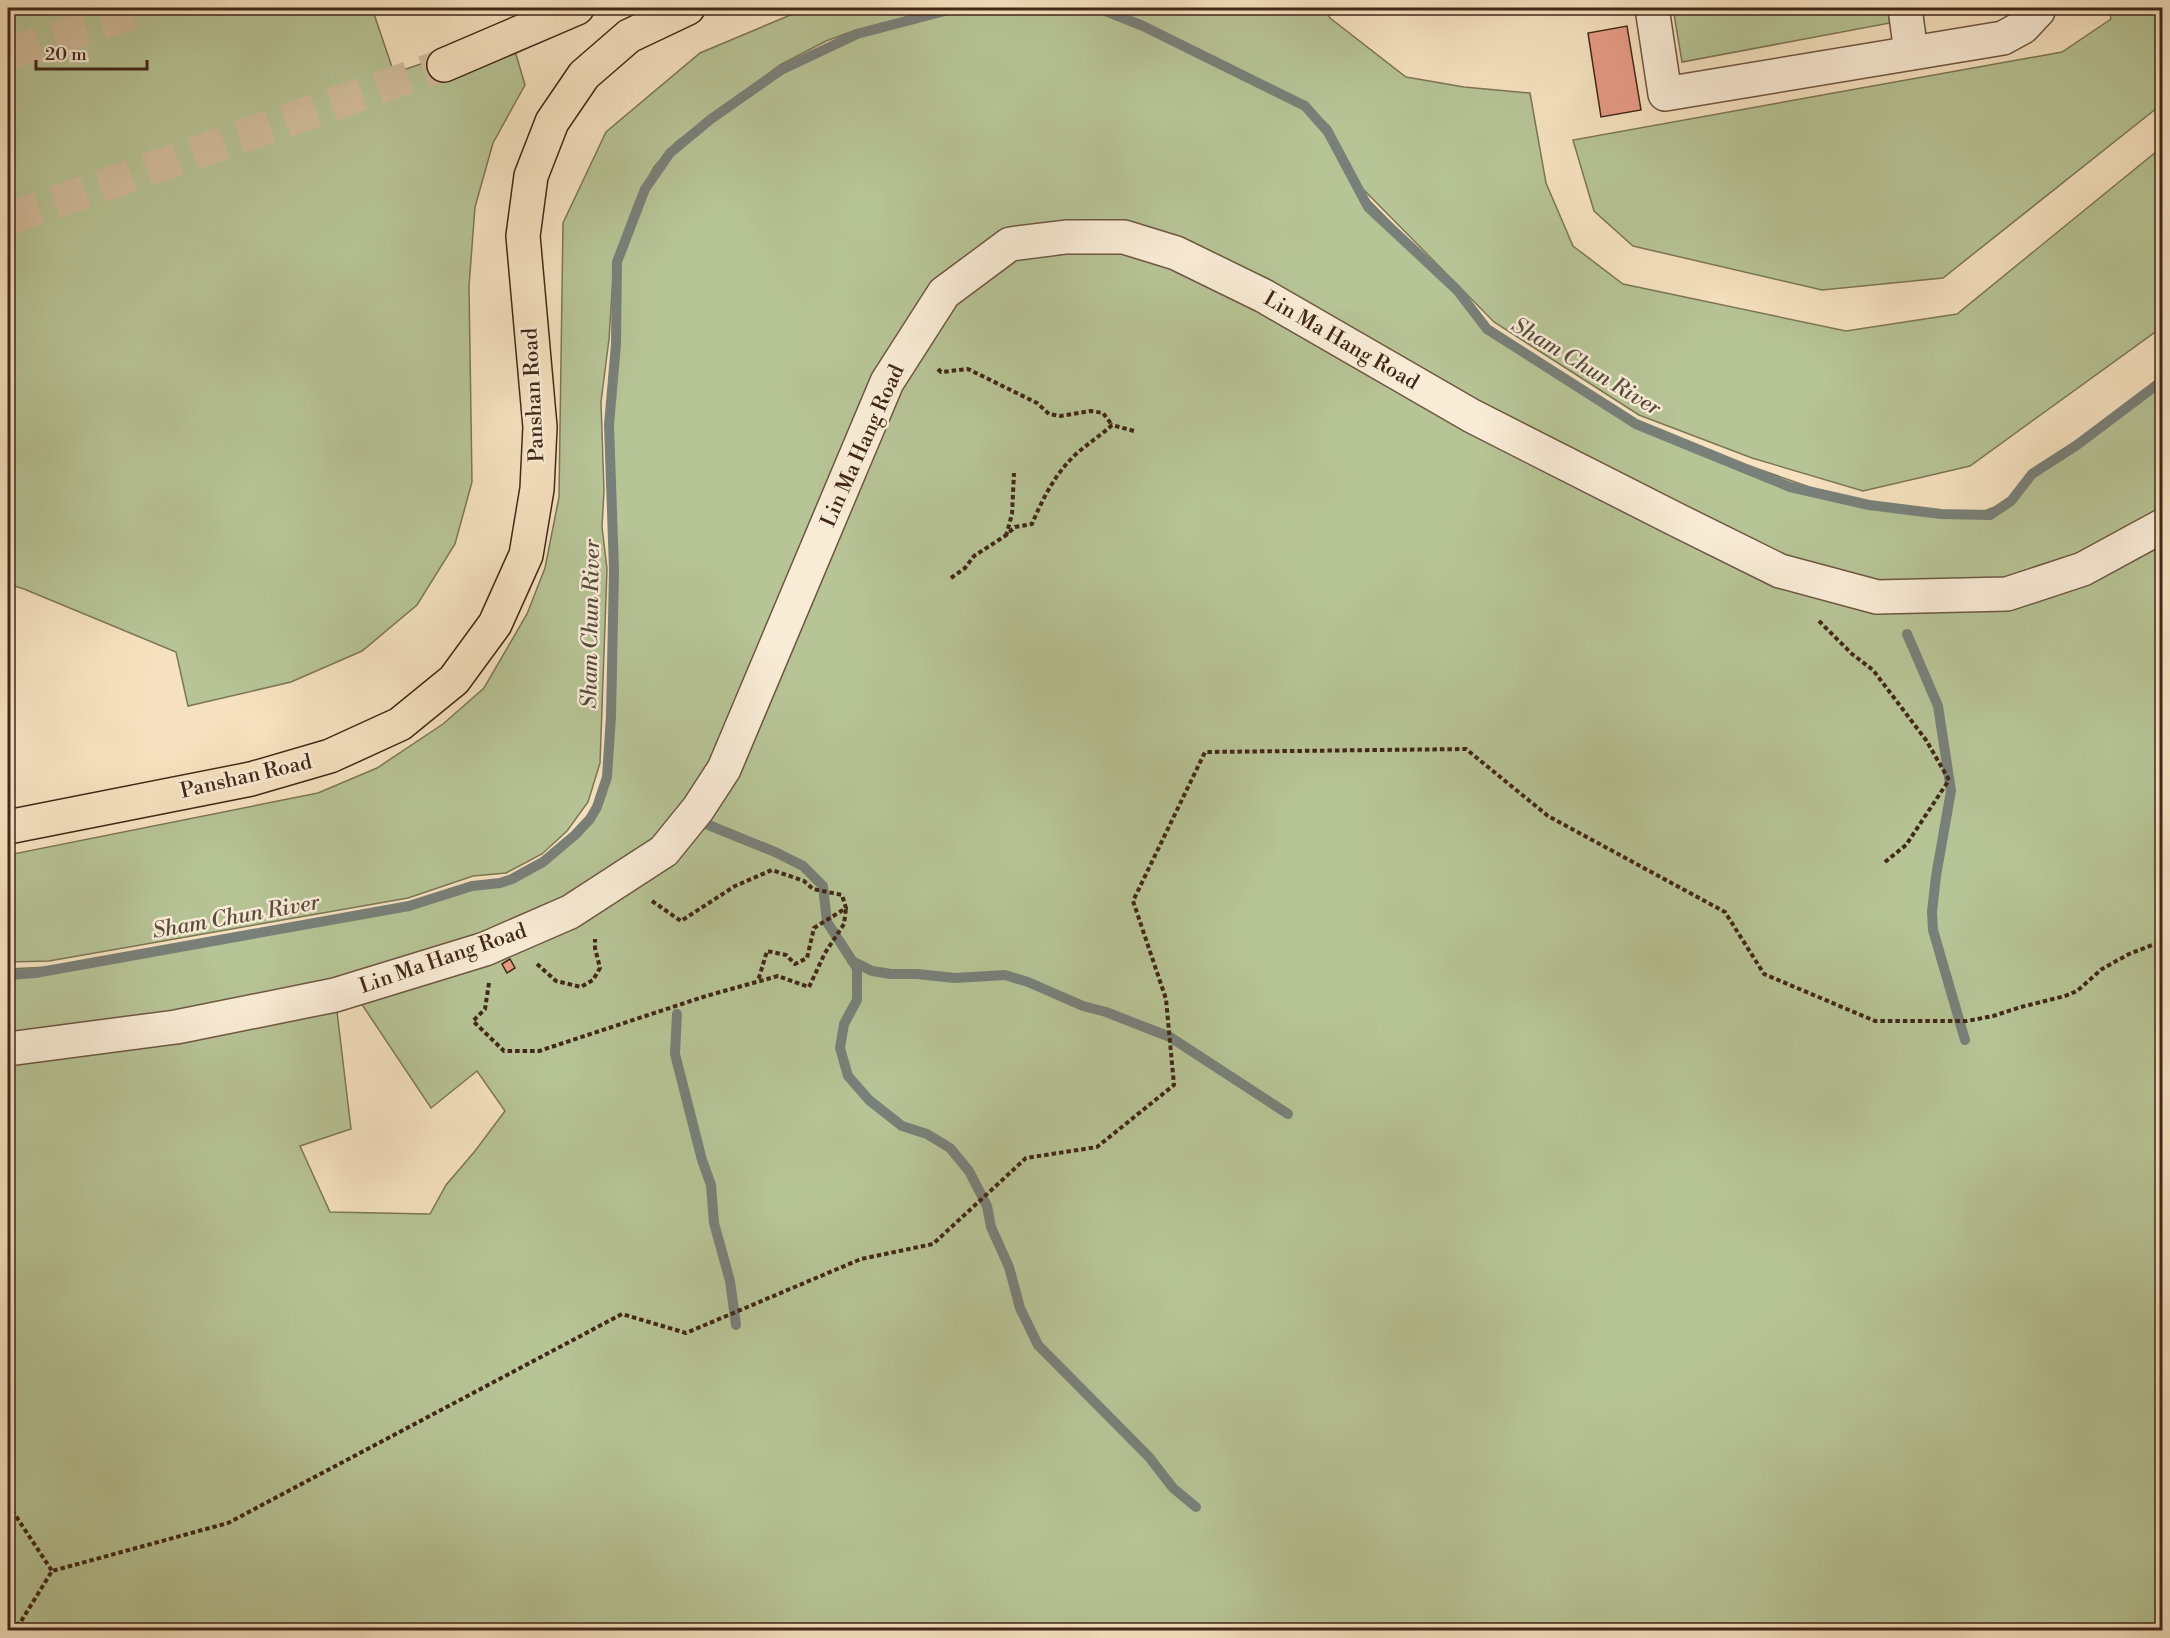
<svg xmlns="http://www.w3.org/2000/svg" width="2170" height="1638" font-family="'Libre Bodoni',serif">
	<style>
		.green { fill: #b7c496; stroke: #7c7656; stroke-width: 1.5; fill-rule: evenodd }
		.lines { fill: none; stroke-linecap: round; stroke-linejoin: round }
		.stream { stroke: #798079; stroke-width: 10 }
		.building { fill: #e89c88; stroke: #412717; stroke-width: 1.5 }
		.major-tunnel { stroke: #d2bd9e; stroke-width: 33; stroke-dasharray: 33 16; stroke-linecap: butt }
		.minor-casing { stroke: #6e5641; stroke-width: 36 }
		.major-casing { stroke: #412717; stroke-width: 36 }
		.path { stroke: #412717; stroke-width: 4; stroke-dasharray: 4.5 3; stroke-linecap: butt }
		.minor { stroke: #f9ecd6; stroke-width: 33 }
		.major { stroke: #f6e2c0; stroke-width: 33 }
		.labels { text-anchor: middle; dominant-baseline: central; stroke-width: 5; stroke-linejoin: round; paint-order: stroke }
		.street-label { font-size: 21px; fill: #412717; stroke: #f9ecd6 }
		.water-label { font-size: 22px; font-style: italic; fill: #584c40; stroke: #f9ecd6 }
	</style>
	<rect width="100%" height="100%" fill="#f6e2c0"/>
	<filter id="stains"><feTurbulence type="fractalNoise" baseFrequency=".00333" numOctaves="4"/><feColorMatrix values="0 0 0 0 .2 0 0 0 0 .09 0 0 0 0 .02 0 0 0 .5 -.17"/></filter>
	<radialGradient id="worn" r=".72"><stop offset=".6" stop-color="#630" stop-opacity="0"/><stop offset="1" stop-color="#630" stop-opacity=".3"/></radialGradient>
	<!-- green -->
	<g class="green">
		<path d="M8 8H372L394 73 510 34 525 85 493 143 475 207 469 286 472 482 455 544 417 605 362 651 291 682 188 706 176 652 24 589 8 584Z"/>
		<path d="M807 8H942L856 30 826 41 780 65 676 142 654 167 634 206 614 262 609 339 601 402 604 491 602 527 607 569 600 763 588 802 567 831 542 854 506 873 473 876 408 898 49 961 8 962V855L318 793 377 768 443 724 484 688 527 614 545 568 559 497 563 223 606 132 700 53Z"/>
		<path d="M957 8H1098L1120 16 1104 8H1324L1330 18 1406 77 1464 87 1530 93 1546 183 1573 246 1623 284 1846 331 1957 314 2162 147V327L1970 466 1863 491 1752 458 1639 415 1494 322 1362 188 1330 127 1307 105 1216 62 1305 106 1328 132 1358 189 1457 290 1487 329 1655 433 1847 500 1973 515 2011 501 2032 474 2162 381V1630H8V969L69 966 409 906 479 885 512 879 546 859 578 831 597 807 607 766 613 615 609 400 617 262 635 210 656 169 677 146 781 70 857 34ZM353 991 431 1108 477 1071 505 1111 475 1151 446 1185 430 1214 330 1212 300 1146 351 1129 335 995Z"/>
		<path d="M1673 8H1887L1890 23 1682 62Z"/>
		<path d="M2109 8H2162V104L1943 278 1822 290 1633 246 1594 211 1573 140 2062 52 2111 19Z"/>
	</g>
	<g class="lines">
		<!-- stream -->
		<g class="stream">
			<path d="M1098 8 1143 26 1305 106 1328 132 1368 207 1457 290 1487 329 1636 424 1790 487 1869 505 1941 514 1990 515 2011 501 2032 474 2077 445 2162 381"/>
			<path d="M1907 634 1938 706 1951 791 1936 876 1932 912 1933 930 1965 1040"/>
			<path d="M706 824 775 852 803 866 823 886 827 922 857 968V1000L844 1024 840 1048 848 1076 869 1100 902 1126 927 1134 950 1148 969 1171 987 1206 991 1227 1009 1267 1020 1308 1038 1345 1149 1457 1173 1488 1196 1507"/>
			<path d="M852 961 872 971 891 974H917L955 978 1005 975 1028 982 1083 1006 1106 1012 1170 1037 1288 1114"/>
			<path d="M8 975 35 973 409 906 472 886 500 883 512 879 543 862 575 835 590 819 597 807 607 777 611 716 614 570 609 425 616 344 617 262 645 189 670 153 711 119 781 70 857 34 956 8"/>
			<path d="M677 1014 675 1054 702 1160 711 1185 714 1223 730 1281 736 1325"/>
		</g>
	</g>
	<!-- building -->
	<g class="building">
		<path d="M1627 26 1641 110 1601 117 1588 33Z"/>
		<path d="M510 959 515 968 507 973 502 964Z"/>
	</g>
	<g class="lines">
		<!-- major-tunnel -->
		<g class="major-tunnel">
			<path d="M8 54 149 8"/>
			<path d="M8 219 444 65"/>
		</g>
		<!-- minor casing -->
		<g class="minor-casing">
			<g id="minor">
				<path d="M1652 8 1665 94 2003 38 2023 27 2038 11V8"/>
				<path d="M1905 8 1911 53"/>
				<path d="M8 1049 176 1027 335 995 485 949 570 912 664 851 698 809 724 769 887 382 944 293 1010 244 1066 237H1124L1176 253 1264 296 1472 416 1677 520 1780 571 1877 597 2007 594 2083 569 2162 526"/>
			</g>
		</g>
		<!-- major casing -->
		<g class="major-casing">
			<g id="major">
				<path d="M444 65 577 8"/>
				<path d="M8 827 251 779 330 756 400 724 454 680 495 624 526 555 537 489 540 427 523 236 531 176 552 122 584 75 629 36 688 8"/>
			</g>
		</g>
		<!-- path -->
		<g class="path">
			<path d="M938 369 941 372 968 369 1037 403 1049 414 1060 416 1091 411 1103 413 1112 425"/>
			<path d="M1006 536 1012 514 1014 473"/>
			<path d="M951 578 965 568 974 556 1005 536 1015 527 1032 524C1042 500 1055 474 1075 455 1087 444 1100 436 1112 425L1134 431"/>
			<path d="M1819 621 1852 654 1873 670 1926 740 1949 780 1906 845 1885 862"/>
			<path d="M652 901 681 921 735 886 772 870 804 881 813 889 842 895 846 908 814 928 807 958 795 964 786 955 767 951 758 981"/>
			<path d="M537 964 556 981 581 987 593 980 600 968 595 948V939"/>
			<path d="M489 983 485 1009 473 1021 504 1051H539L706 996 778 976 809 987 825 953 844 924 846 908"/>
			<path d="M8 1504 52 1571"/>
			<path d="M8 1627 20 1623 52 1571 228 1523 622 1314 686 1333 861 1259 933 1244 1026 1158 1097 1147 1174 1085 1166 999 1133 901 1205 752 1466 749 1548 816 1725 912 1764 974 1875 1021H1967L1993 1016 2021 1007 2065 996 2077 991 2102 969 2129 954 2155 944 2162 945"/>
		</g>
		<!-- minor -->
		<use href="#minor" class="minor"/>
		<!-- major -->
		<use href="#major" class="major"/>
	</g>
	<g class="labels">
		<!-- street labels -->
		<g class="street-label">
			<text transform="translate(1341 341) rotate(30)">Lin Ma Hang Road</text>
			<text transform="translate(534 395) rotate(-93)">Panshan Road</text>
			<text transform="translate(863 446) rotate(-66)">Lin Ma Hang Road</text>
			<text transform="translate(246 777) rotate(-13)">Panshan Road</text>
			<text transform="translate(443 959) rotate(-19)">Lin Ma Hang Road</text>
		</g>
		<!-- water labels -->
		<g class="water-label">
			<text transform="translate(1586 367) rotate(31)">Sham Chun River</text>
			<text transform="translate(591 624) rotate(-89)">Sham Chun River</text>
			<text transform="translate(236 917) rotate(-10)">Sham Chun River</text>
		</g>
	</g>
	<!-- margin -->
	<rect width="2170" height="1638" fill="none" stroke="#f6e2c0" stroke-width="30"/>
	<rect x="9" y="9" width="2152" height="1620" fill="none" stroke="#412717" stroke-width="3"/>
	<rect x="15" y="15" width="2140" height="1608" fill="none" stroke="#412717" stroke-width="1.5"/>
	<!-- scale -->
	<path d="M36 60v9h111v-9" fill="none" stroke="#412717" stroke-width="3"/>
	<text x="45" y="60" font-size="18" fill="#412717" stroke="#f9ecd6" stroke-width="4.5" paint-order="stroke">20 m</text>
	<rect width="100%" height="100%" filter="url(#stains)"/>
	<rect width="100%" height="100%" fill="url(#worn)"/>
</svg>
